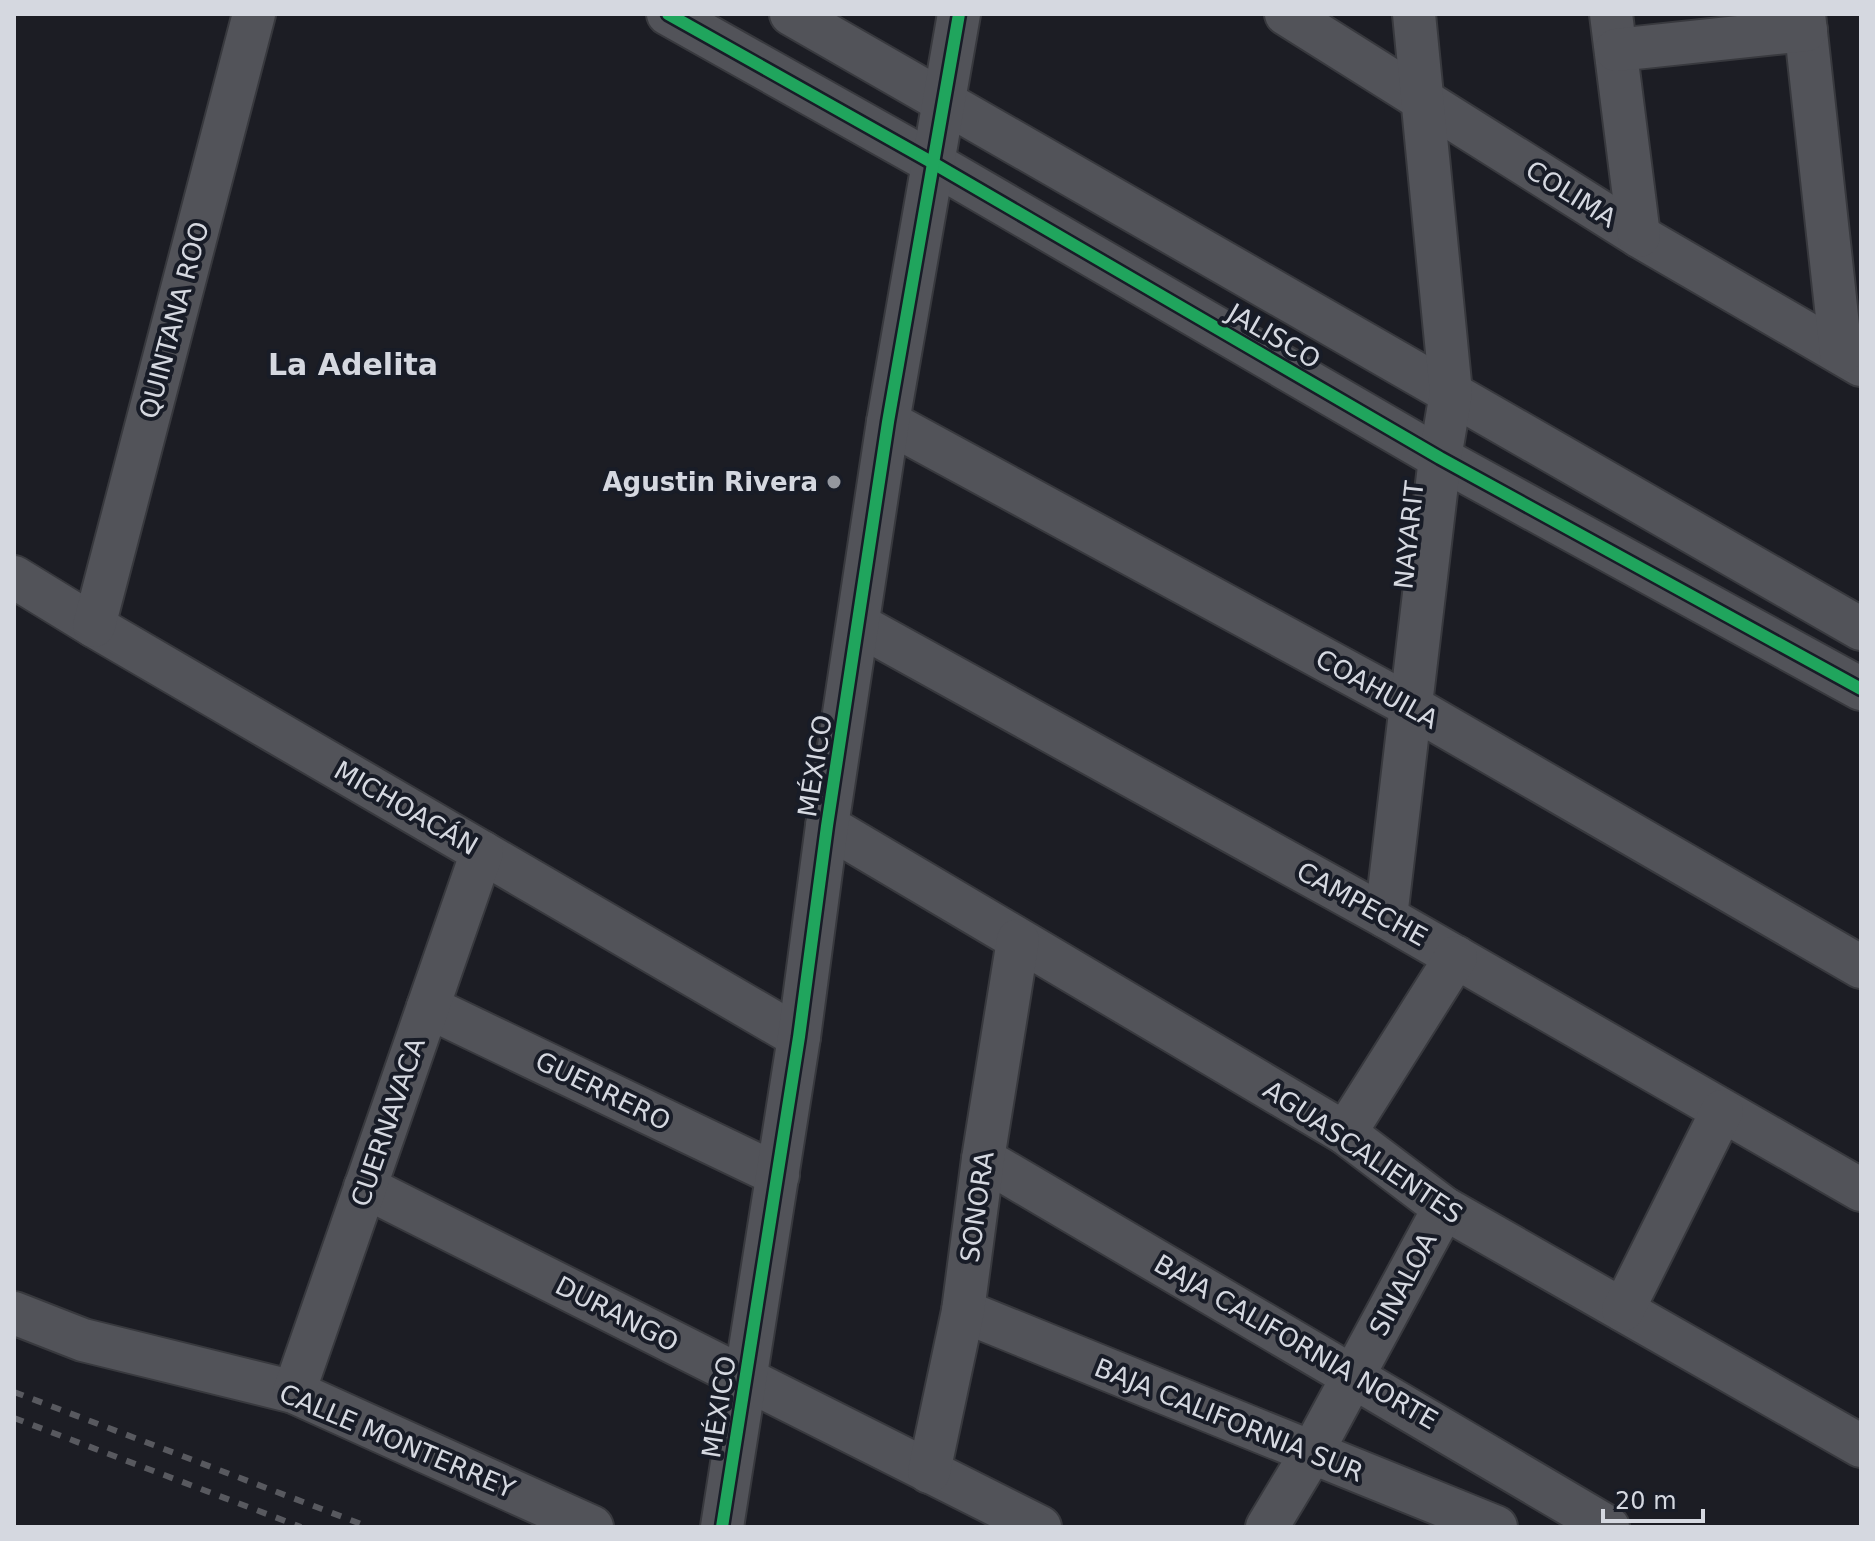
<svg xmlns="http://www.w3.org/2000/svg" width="1875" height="1541" font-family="'DejaVu Sans',sans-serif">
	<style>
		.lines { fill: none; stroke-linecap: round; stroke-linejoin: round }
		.minor-casing { stroke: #38393e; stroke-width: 46 }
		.minor { stroke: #525359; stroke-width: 42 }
		.rail { stroke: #58595f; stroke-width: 6; stroke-dasharray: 10 10; stroke-linecap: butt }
		.cycleway-casing { stroke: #181c27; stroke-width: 17 }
		.cycleway { stroke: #20a55d; stroke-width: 12 }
		.poi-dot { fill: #94979e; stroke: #181c27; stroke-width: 3 }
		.labels { text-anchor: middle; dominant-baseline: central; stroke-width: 8; stroke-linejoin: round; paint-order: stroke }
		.street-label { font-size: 26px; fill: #d5d8e0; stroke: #181c27 }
		.poi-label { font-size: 26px; font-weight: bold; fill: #d5d8e0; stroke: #181c27; text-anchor: end }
		.quarter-label { font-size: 30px; font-weight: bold; fill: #d5d8e0; stroke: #181c27 }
	</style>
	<rect width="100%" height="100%" fill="#1c1d24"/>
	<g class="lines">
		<!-- minor casing -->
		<g class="minor-casing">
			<g id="minor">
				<path d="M668 14 933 163 1440 458 1861 689"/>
				<path d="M791 14 1861 629"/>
				<path d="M1286 14 1639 236 1861 365"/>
				<path d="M1611 14 1639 236"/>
				<path d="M1804 14 1841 353"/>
				<path d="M1616 50 1806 30"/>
				<path d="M888 422 1412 707 1861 967"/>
				<path d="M14 577 94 626 799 1037"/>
				<path d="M859 625 1386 917 1861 1190"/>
				<path d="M94 626 254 14"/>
				<path d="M827 826 1345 1133 1444 1208 1861 1446"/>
				<path d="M1386 917 1440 458 1451 393 1414 14"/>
				<path d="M428 1007 778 1175"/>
				<path d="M1345 1133 1456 957"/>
				<path d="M983 1159 1608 1527"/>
				<path d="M365 1187 1040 1527"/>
				<path d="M1623 1310 1722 1111"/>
				<path d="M963 1311 1496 1527"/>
				<path d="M14 1313 83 1340 294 1392 592 1527"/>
				<path d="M294 1392 482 852"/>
				<path d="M929 1472 963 1311 983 1159 1018 940"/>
				<path d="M722 1527 799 1037 827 826 888 422 959 14"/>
				<path d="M1267 1527 1311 1454 1444 1208"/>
			</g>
		</g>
		<!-- minor -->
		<use href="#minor" class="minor"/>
		<!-- rail -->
		<g class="rail">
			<path d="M14 1392 369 1527"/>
			<path d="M14 1418 301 1527"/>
		</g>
		<!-- cycleway casing -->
		<g class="cycleway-casing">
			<g id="cycleway">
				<path d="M668 14 933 163 1440 458 1861 689"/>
				<path d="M722 1527 799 1037 827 826 888 422 959 14"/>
			</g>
		</g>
		<!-- cycleway -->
		<use href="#cycleway" class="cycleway"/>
	</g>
	<!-- markers -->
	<circle class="poi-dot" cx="834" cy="482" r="8"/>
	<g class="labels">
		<!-- street labels -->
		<g class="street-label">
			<text transform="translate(1571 194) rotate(32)">COLIMA</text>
			<text transform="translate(174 320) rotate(-75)">QUINTANA ROO</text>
			<text transform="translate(1274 336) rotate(30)">JALISCO</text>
			<text transform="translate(1409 535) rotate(-84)">NAYARIT</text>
			<text transform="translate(1377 689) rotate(29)">COAHUILA</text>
			<text transform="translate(815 766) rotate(-81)">MÉXICO</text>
			<text transform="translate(406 808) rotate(30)">MICHOACÁN</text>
			<text transform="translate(1362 904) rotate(29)">CAMPECHE</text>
			<text transform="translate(603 1091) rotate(26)">GUERRERO</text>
			<text transform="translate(388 1122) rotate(-71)">CUERNAVACA</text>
			<text transform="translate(1363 1152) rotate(34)">AGUASCALIENTES</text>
			<text transform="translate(977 1207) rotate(-82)">SONORA</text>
			<text transform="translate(1403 1284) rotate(-62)">SINALOA</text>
			<text transform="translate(617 1314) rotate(27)">DURANGO</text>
			<text transform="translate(1296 1342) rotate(30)">BAJA CALIFORNIA NORTE</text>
			<text transform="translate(719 1407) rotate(-81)">MÉXICO</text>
			<text transform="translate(1229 1420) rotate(22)">BAJA CALIFORNIA SUR</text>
			<text transform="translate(397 1441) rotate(23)">CALLE MONTERREY</text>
		</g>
		<!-- poi labels -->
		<g class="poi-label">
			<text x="818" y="482">Agustin Rivera</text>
		</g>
		<!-- quarter labels -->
		<g class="quarter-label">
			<text x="353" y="364">La Adelita</text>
		</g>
	</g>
	<!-- border -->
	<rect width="1875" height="1541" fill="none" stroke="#d5d8e0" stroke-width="32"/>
	<!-- scale -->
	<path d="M1603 1509v12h100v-12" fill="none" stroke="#d5d8e0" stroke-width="4"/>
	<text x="1615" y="1509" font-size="24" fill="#d5d8e0" stroke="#181c27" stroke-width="6" paint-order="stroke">20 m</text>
</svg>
